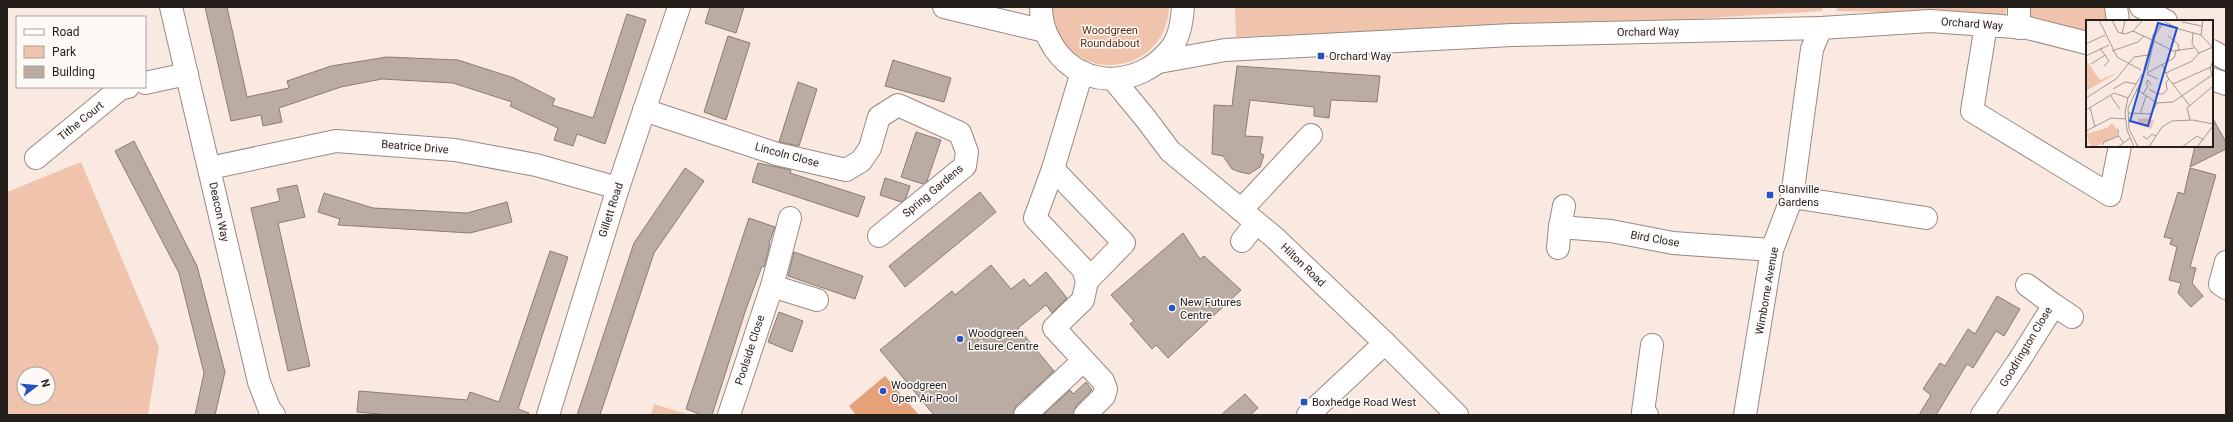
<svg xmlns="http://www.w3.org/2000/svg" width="2233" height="422" font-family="Roboto,sans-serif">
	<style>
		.green { fill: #f0c4ac; fill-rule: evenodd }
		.water { fill: #e5a17a }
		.building { fill: #bbaca3; stroke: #8a7c74 }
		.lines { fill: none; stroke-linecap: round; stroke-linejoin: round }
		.minor-casing { stroke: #998a82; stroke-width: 24 }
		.minor { stroke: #fff; stroke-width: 22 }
		.poi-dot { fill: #2752c1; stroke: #fdf9f7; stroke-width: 1.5 }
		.labels { text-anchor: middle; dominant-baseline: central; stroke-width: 3; stroke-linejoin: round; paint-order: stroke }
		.street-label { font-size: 11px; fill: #251f1c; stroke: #fdf9f7 }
		.park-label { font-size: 11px; fill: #5c2f13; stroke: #fdf9f7 }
		.poi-label { font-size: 11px; fill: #251f1c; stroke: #fdf9f7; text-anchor: start }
		.inset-road { fill: none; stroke: #a59892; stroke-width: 1 }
		.view { fill: #1d4ed8; fill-opacity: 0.15; stroke: #1d4ed8; stroke-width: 2 }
		.inset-edge { fill: none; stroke: #251f1c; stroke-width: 2 }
	</style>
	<rect width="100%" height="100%" fill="#fae9e0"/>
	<!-- green -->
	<g class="green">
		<path d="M1051 7H1169C1167 67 1091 87 1059 36 1054 28 1050 17 1051 7Z"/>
		<path d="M1235 7H1823L1822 11 1597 25 1236 37Z"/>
		<path d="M1837 7H2007L2005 15 1836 11Z"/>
		<path d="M2025 7H2103L2107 14V21H2087V33L2029 19Z"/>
		<path d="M81 162 159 347 148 415H7V192ZM24 374H48V398H24Z"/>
		<path d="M654 404 689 415H651Z"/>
	</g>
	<!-- water -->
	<path class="water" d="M885 376 919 415H856L849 406Z"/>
	<!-- building -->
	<g class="building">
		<path d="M205 7H227L247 97 289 88 287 81 331 66 387 57 458 60 514 78 555 99 552 105 593 118 627 14 646 20 605 144 577 134 573 146 554 140 558 128 510 106 512 102 453 83 382 79 356 84 341 87 279 108 282 122 263 126 261 115 231 121Z"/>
		<path d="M710 7H744L736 33 705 23Z"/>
		<path d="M728 36 750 43 726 120 704 112Z"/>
		<path d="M893 60 951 78 944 102 885 86Z"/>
		<path d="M1237 66 1380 76 1377 102 1331 100 1329 118 1314 116V107L1250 100 1245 136 1263 137 1260 153 1264 155 1260 167 1249 174 1240 172 1232 169 1223 156 1212 154 1214 105 1232 106Z"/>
		<path d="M798 82 817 89 799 146 779 142Z"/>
		<path d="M2212 117 2226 142V149L2190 167 2195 146H2212Z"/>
		<path d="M916 132 941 140 927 181 923 184 901 177Z"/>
		<path d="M134 141 197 266 225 372 215 415H195L204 373 179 273 115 151Z"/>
		<path d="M758 163 791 170 790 173 865 197 858 217 752 182Z"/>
		<path d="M685 168 704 181 654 253 600 415H577L634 243Z"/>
		<path d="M2190 168 2216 175 2190 267 2196 268 2192 283 2203 296 2191 307 2178 293 2181 283 2169 280 2177 247 2170 244 2172 239 2164 237 2178 192 2184 194Z"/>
		<path d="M885 178 910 186 906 198 901 202 880 195Z"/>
		<path d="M297 185 305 217 278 223 310 366 288 371 251 208 280 201 277 189Z"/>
		<path d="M980 192 996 212 905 287 889 266Z"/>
		<path d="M324 193 373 208 467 213 507 202 512 222 470 233 338 225 340 219 318 212Z"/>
		<path d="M749 218 775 227 769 243 770 244 764 267 762 266 746 309 712 415H702L686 409Z"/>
		<path d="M1183 233 1200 259 1204 256 1241 290 1168 358 1156 345 1152 349 1130 324 1134 321 1111 295Z"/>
		<path d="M550 251 568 257 518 409 529 413 528 415H390L357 412 359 391 467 400 470 392 499 402Z"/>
		<path d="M794 252 863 276 855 299 788 276Z"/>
		<path d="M991 265 1011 289 1024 279 1030 286 1046 272 1067 298 1052 313 1046 305 1018 328 1054 371 1016 406 1013 415H934L880 350 952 291 955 295Z"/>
		<path d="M1997 296 2020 309 2004 336 1996 331 1973 368 1967 364 1936 415H1919L1931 395 1923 389 1940 363 1945 366 1968 329 1975 334Z"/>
		<path d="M779 312 803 321 792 352 768 342Z"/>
		<path d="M1086 382 1092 390 1076 406 1073 415H1043L1070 390 1073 394Z"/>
		<path d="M1245 394 1258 408 1250 415H1221Z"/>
	</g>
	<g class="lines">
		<!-- minor casing -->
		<g class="minor-casing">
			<g id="minor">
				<path d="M171 7 259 382 269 408 274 415"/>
				<path d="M944 7 1045 31"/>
				<path d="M1041 7C1041 18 1044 30 1049 39 1074 90 1139 91 1172 47 1180 36 1182 21 1183 7"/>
				<path d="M2116 7 2118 21"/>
				<path d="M2141 7 2166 21"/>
				<path d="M1986 25 1972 111 2110 195 2120 146"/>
				<path d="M2019 28V7"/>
				<path d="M2212 51 2226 59"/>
				<path d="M1159 62 1225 50 1512 35 1821 28 1930 21 2028 28 2087 43"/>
				<path d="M1082 72 1053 169 1035 218 1083 269 1087 281 1083 300 1054 328 1103 381 1106 389 1104 396 1085 415"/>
				<path d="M1113 79 1146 119 1170 151 1275 238 1385 343 1457 415"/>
				<path d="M2212 79 2226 84"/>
				<path d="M145 83 187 74"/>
				<path d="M644 110 777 154 846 170 861 161 870 148 879 117 898 105 960 133 967 152 965 166 879 236"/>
				<path d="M36 158 121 88 128 87"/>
				<path d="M210 168 336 141 455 150 536 165 618 188"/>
				<path d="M1053 169 1124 243 1087 281"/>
				<path d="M1792 197 1926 218"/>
				<path d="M1241 210 1311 135"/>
				<path d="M1560 227 1564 206"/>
				<path d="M1242 241 1256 223"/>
				<path d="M1558 248 1560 227 1611 231 1673 243 1772 250"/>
				<path d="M2226 262 2220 284 2226 288"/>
				<path d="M772 286 817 300"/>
				<path d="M2054 305 2072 317"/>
				<path d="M548 415 618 188 679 7"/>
				<path d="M729 415 772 286 790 218"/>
				<path d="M1025 415 1083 361"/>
				<path d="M1308 415 1385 343"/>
				<path d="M1647 415 1643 412 1652 345"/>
				<path d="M1745 415 1772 250 1792 197 1812 49 1821 28"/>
				<path d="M1982 415 2018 362 2054 305 2027 285"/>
			</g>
		</g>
		<!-- minor -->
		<use href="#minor" class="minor"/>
	</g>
	<!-- markers -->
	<g class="poi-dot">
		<rect x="1317" y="52" width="8" height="8" rx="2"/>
		<rect x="1766" y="191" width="8" height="8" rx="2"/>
		<circle cx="1172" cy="308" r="4"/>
		<circle cx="960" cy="339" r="4"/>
		<circle cx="883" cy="391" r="4"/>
		<rect x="1300" y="398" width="8" height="8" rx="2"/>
	</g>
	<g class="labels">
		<!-- street labels -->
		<g class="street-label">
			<text transform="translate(1972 24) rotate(4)">Orchard Way</text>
			<text transform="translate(1648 32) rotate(-1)">Orchard Way</text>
			<text transform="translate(81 121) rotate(-39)">Tithe Court</text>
			<text transform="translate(415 147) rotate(5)">Beatrice Drive</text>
			<text transform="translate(787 155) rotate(15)">Lincoln Close</text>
			<text transform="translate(933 191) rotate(-40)">Spring Gardens</text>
			<text transform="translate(611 210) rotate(-72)">Gillett Road</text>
			<text transform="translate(219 212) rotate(78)">Deacon Way</text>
			<text transform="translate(1655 239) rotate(10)">Bird Close</text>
			<text transform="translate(1303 265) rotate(44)">Hilton Road</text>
			<text transform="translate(1767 291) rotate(-80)">Wimborne Avenue</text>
			<text transform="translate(2026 347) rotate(-59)">Goodrington Close</text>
			<text transform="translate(750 350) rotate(-72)">Poolside Close</text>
		</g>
		<!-- park labels -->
		<g class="park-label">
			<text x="1110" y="30">Woodgreen<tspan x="1110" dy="13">Roundabout</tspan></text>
		</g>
		<!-- poi labels -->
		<g class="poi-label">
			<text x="1329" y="56">Orchard Way</text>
			<text x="1778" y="189">Glanville<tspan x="1778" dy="13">Gardens</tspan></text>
			<text x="1180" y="302">New Futures<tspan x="1180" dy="13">Centre</tspan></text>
			<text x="968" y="333">Woodgreen<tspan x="968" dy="13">Leisure Centre</tspan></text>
			<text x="891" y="385">Woodgreen<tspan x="891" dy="13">Open Air Pool</tspan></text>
			<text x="1312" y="402">Boxhedge Road West</text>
		</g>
	</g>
	<!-- overview -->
	<g transform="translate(2086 20)">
		<rect width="127" height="127" fill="#fae9e0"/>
		<path d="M0 40 14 60 33 52 0 71ZM61 98 68 101 65 109 52 104V99ZM26 103 31 109V116L9 127H5L4 123 0 124 3 122 0 114 21 108Z" fill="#f0c4ac"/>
		<path class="inset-road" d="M13 0 31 37 55 50M26 0 32 12 39 14 47 11 57 0M79 2 93 9 115 15 127 28M96 2 116 6M47 11 66 20M107 13 106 24 113 33M36 14 39 0M115 15 117 0M82 16 92 24 93 31M68 21 87 31 108 28M0 24 19 15M14 28 23 41 18 46M26 31 52 22 58 16M113 33 127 27M0 36 23 25M127 40 124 49 127 57M5 44 19 35M76 44 82 58 104 86M58 49 67 15 74 5M61 51 69 16 77 3M61 53 88 38 90 31M80 53 106 41 113 33M61 54 72 59M87 64 125 47M27 69 39 62 50 64M50 69 71 83 87 82 126 55M63 69 71 74H77L81 70 80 62 83 59M57 74 62 66 60 63 62 60 65 65M24 75 34 89M0 78 30 59 48 37 62 35M4 87 9 107M0 90 28 73 42 78M42 93 65 94 71 83M54 94 60 76M104 100 101 88 127 66M32 109V115L37 122M0 111 25 98 40 99M57 116 61 119 66 114 70 116M17 125 18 122 33 116M32 127 44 118M48 127 41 110 39 92 42 78 56 54M52 127 43 109 42 88 58 55M63 127 76 107 86 101 107 100 127 104M96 127 111 116 118 120M111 127 127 106"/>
		<path class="view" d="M72 3 91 8 62 106 44 101Z"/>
		<rect width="127" height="127" class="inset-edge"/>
	</g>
	<!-- border -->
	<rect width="2233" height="422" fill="none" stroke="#251f1c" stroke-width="16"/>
	<!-- legend -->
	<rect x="16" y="16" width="130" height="72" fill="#fdf9f7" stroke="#a7a29f"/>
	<rect x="24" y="29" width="20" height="6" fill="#ffffff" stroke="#a7a29f"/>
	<text x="52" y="36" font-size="12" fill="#251f1c">Road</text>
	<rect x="24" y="46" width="20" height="12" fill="#f0c4ac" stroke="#a7a29f"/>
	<text x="52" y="56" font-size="12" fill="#251f1c">Park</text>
	<rect x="24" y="66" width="20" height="12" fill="#bbaca3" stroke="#a7a29f"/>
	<text x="52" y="76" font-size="12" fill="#251f1c">Building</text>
	<!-- north arrow -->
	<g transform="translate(36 386) rotate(74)"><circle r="19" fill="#fdf9f7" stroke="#a7a29f"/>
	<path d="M0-3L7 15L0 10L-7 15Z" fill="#2752c1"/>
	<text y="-6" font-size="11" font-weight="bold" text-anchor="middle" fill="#251f1c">N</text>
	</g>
</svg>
